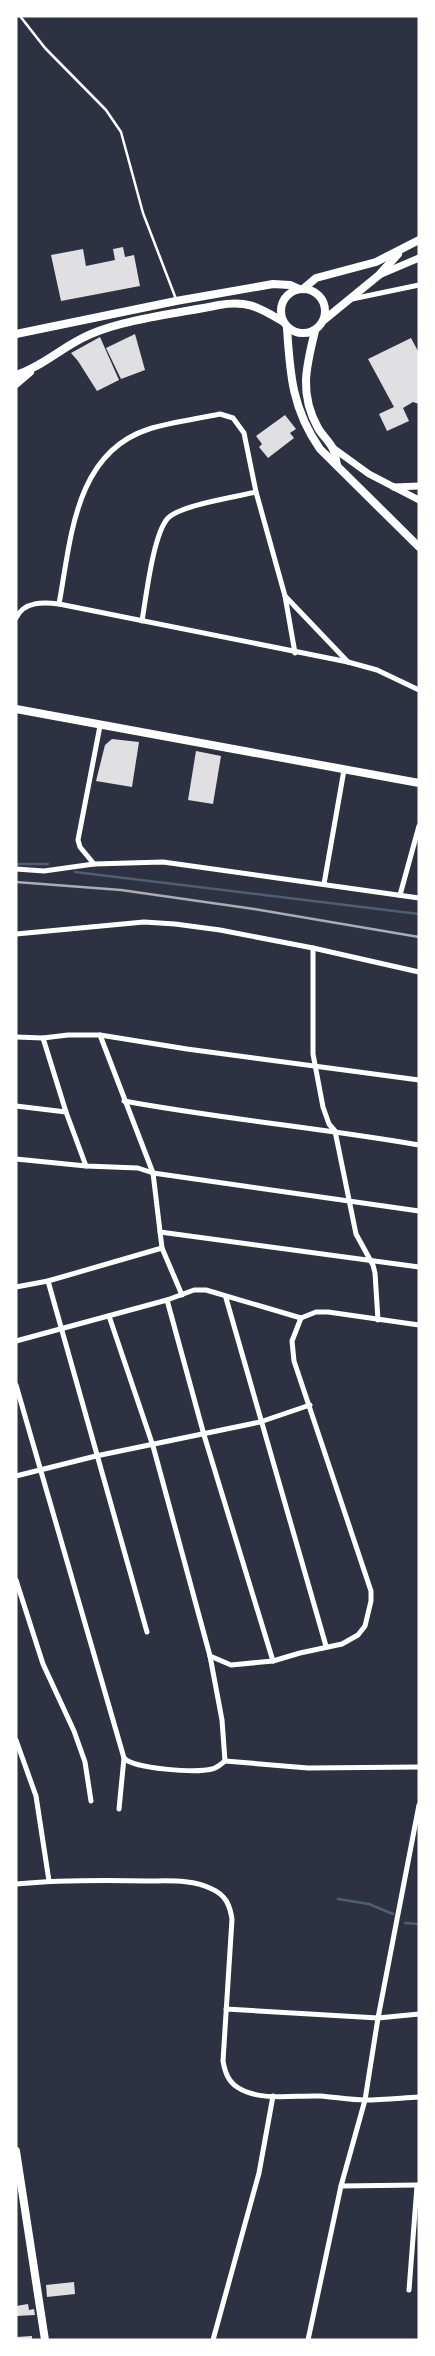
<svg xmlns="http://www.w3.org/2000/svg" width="435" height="2356" font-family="'Libre Baskerville',serif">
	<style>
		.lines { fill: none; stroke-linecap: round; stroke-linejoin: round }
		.stream { stroke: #4f5d75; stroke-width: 2.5 }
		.building { fill: #e0e0e3 }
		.service { stroke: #fff; stroke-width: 2.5 }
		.minor { stroke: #fff; stroke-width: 5 }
		.tertiary { stroke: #fff; stroke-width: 7 }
		.secondary { stroke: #fff; stroke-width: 8 }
		.rail { stroke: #abadb3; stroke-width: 2.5 }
	</style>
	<rect width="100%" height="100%" fill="#2d3142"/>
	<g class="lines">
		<!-- stream -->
		<g class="stream">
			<path d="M16 864H48"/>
			<path d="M75 872 419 914"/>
			<path d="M338 1899 369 1904 393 1914"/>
			<path d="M405 1923 419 1924"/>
		</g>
	</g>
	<!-- building -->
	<g class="building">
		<path d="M123 247 125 257 134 255 140 286 61 301 51 255 83 249 86 266 115 260 113 249Z"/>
		<path d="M135 334 145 370 121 379 106 348Z"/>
		<path d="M100 337 119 380 97 391 78 361 71 353Z"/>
		<path d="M411 338 419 353V404L413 402 403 408 409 421 387 431 379 414 394 407 368 359Z"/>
		<path d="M285 415 296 429 290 433 294 438 268 458 259 447 262 444 256 436Z"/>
		<path d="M112 739 139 742 132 787 96 781 105 745Z"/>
		<path d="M196 751 221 756 213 804 188 800Z"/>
		<path d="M74 2282 75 2294 47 2297 46 2285Z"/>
		<path d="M28 2304 29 2310 34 2309 35 2315 16 2316V2306Z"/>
		<path d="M32 2336V2340H16V2337Z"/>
	</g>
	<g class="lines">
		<!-- service -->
		<path class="service" d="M20 16 45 48 106 110 121 132 143 213 176 299"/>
		<!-- minor -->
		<g class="minor">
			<path d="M352 299 419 285"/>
			<path d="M285 596 348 662"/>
			<path d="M59 604C71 540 74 453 149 429 172 422 197 419 220 414L233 418 244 433 256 492 285 596 295 653"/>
			<path d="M16 618C24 601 44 602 59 604L348 662 377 670 419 690"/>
			<path d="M142 621C146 598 153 534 168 518 181 505 236 497 256 492"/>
			<path d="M94 864 80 847 78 840 100 726"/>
			<path d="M16 869 44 871 94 864 163 862 419 898"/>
			<path d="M324 884 344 770"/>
			<path d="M400 895 419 826"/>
			<path d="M16 934 144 922 175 924 220 930 313 948 419 972"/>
			<path d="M313 948V1054L323 1107 329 1124 335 1131 356 1234 373 1265 375 1273 378 1320"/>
			<path d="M100 1035 153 1173 162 1248 182 1295"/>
			<path d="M16 1037 43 1038 68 1035H100L187 1049 419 1080"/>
			<path d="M43 1038 66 1112 86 1166"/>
			<path d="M124 1101C222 1119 321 1128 419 1145"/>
			<path d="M16 1106 66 1112"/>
			<path d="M16 1159 86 1166 138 1168 153 1173 419 1211"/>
			<path d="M160 1232 419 1267"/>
			<path d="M48 1281 147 1632"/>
			<path d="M16 1287 48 1281 162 1248"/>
			<path d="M226 1298 326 1646"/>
			<path d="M167 1300 204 1435 273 1661"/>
			<path d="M109 1316 153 1446 210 1656 222 1720 225 1761"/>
			<path d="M16 1341 167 1300 194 1290H206L301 1318 316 1312H328L419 1325"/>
			<path d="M16 1385 124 1758 119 1809"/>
			<path d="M16 1476 96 1456 260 1422 310 1405"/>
			<path d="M16 1580 43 1664 74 1731 85 1762 91 1801"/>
			<path d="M210 1656 231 1665 273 1661 300 1653 342 1644 358 1635 365 1626 371 1601V1591L294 1361 292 1341 301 1318"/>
			<path d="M16 1740 36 1796 49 1881"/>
			<path d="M124 1758C134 1769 196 1773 212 1769 217 1768 221 1764 225 1761"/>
			<path d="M225 1761 308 1768 419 1767"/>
			<path d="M16 1884C60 1880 103 1880 148 1881 169 1881 193 1879 212 1889 226 1895 230 1906 232 1919L223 2061C225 2072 228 2081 237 2087 259 2102 294 2095 320 2096 335 2097 350 2100 365 2100 383 2100 401 2098 419 2097"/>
			<path d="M226 2009 378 2018 419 2014"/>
			<path d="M341 2186 418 2185"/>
			<path d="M409 2290 417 2186"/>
			<path d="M213 2340 259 2173 273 2096"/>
			<path d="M308 2340 341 2186 365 2100 378 2018 419 1805"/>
		</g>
		<!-- tertiary -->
		<g class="tertiary">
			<path d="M379 275 419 258"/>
			<path d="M333 448 369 474 419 500"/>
			<path d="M394 487 419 486"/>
		</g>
		<!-- secondary -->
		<g class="secondary">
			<circle cx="303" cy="311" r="22"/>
			<path d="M303 289 316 278 376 262 419 240"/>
			<path d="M324 320 379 275 398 254"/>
			<path d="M287 328C290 374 292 409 320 449L419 547"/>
			<path d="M315 331C306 367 299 394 318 428 322 435 328 440 332 447 335 452 336 460 337 465"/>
			<path d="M16 334 176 301 273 284 290 285 299 289"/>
			<path d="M16 375C44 366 64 345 91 334 126 319 180 313 219 305 247 300 258 307 282 321"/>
			<path d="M16 384 30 372"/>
			<path d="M16 709 419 783"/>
			<path d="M16 2151 45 2340"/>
		</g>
		<!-- rail -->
		<path class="rail" d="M16 882 121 890 254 909 419 937"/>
	</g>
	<!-- border -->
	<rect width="435" height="2356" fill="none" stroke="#ffffff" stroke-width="35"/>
</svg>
